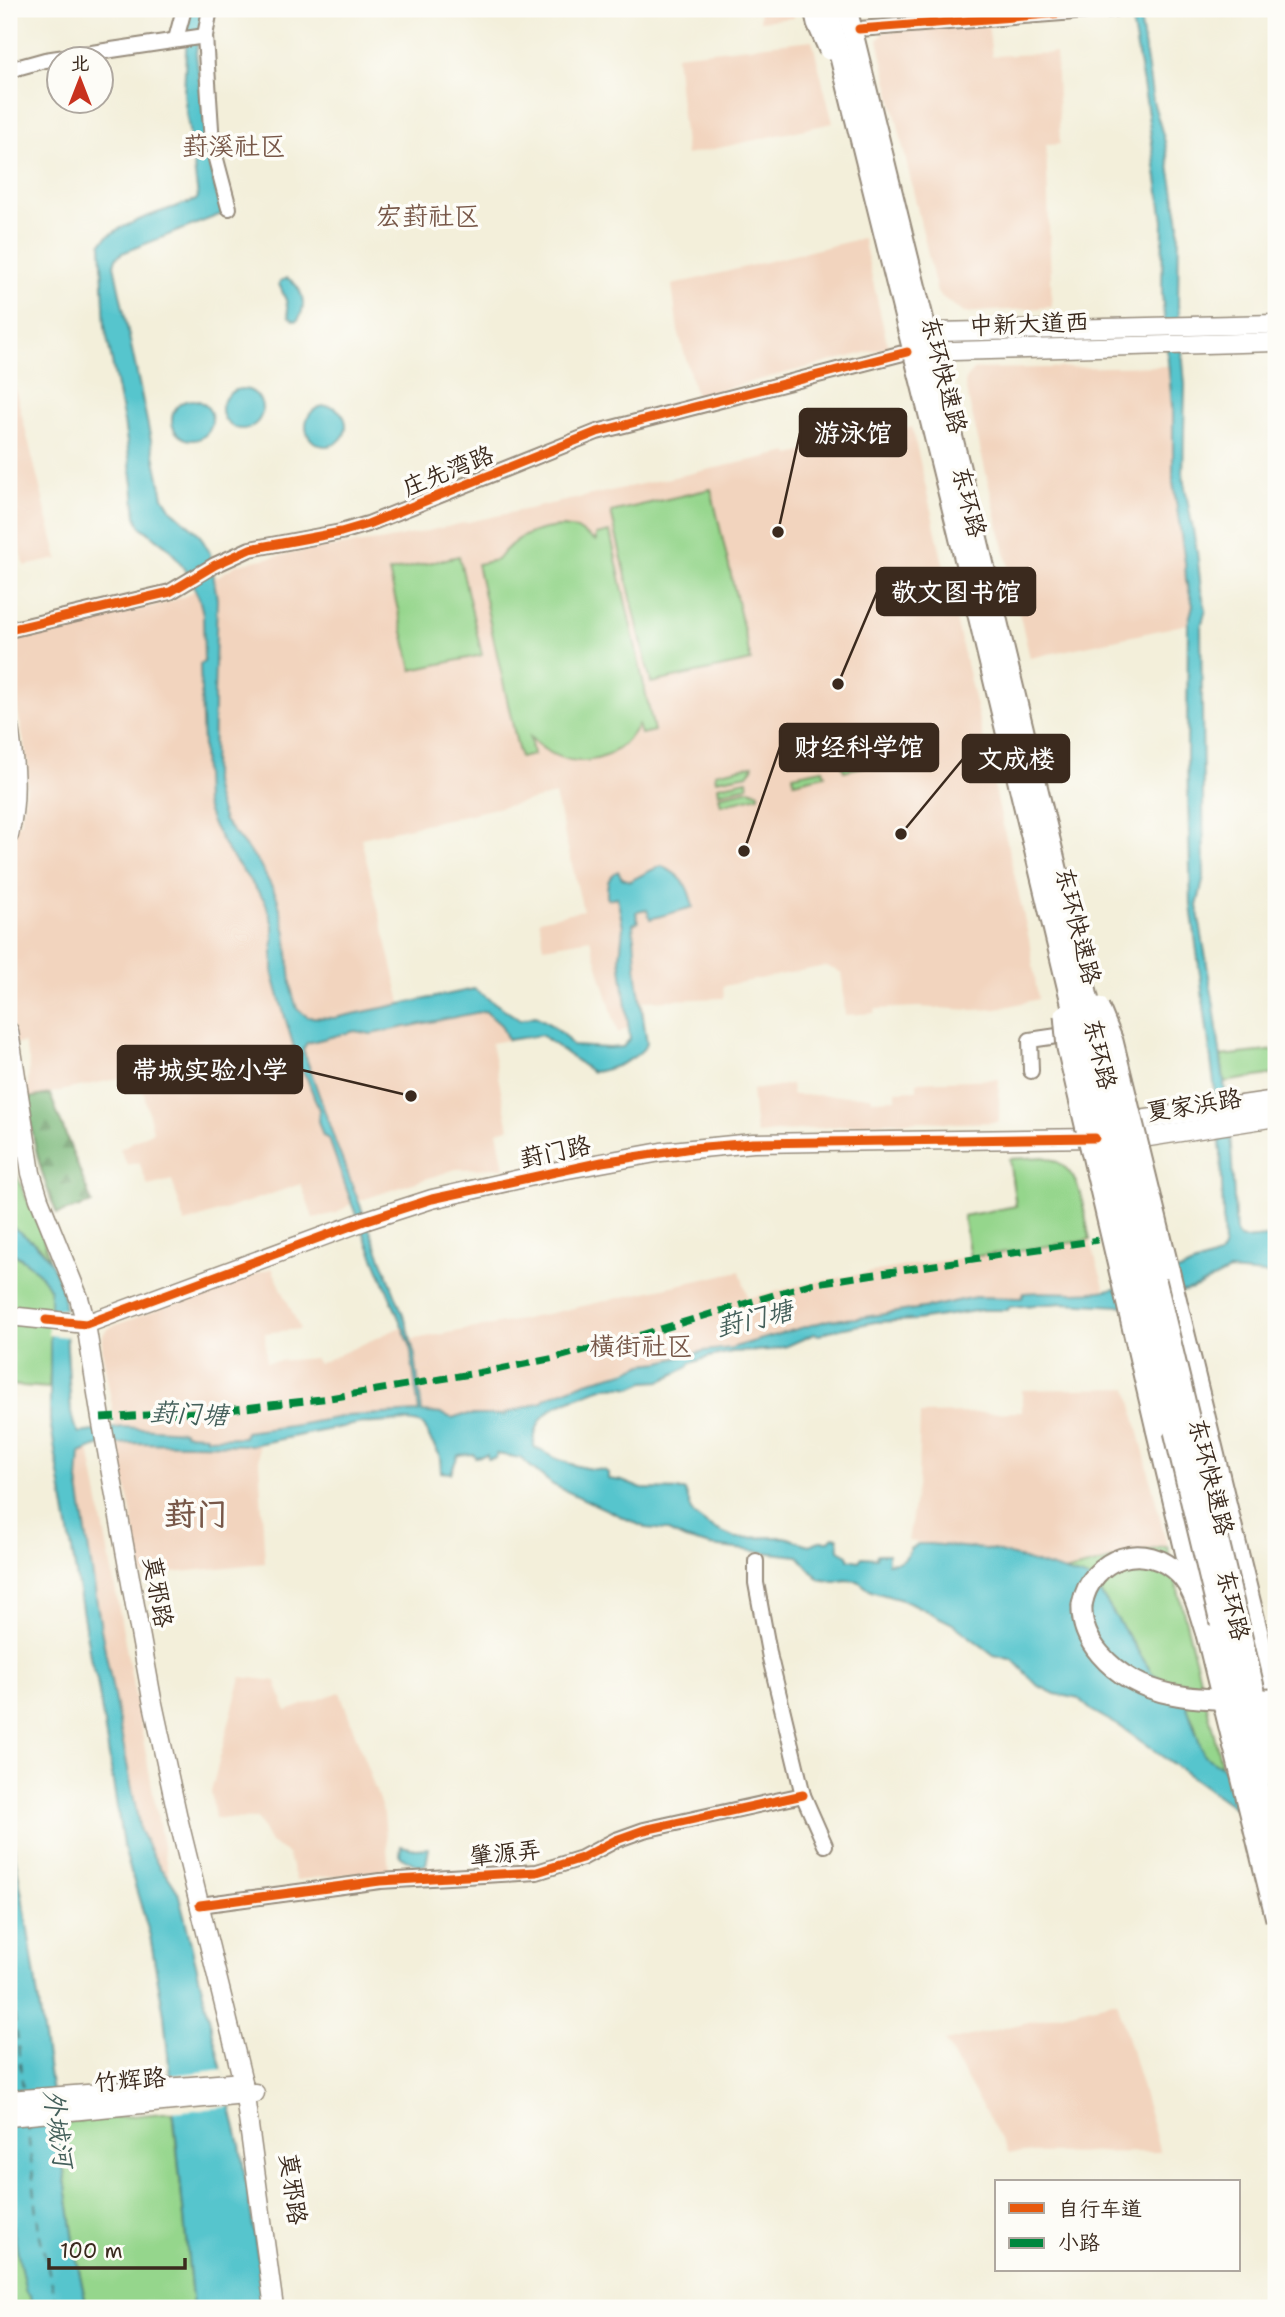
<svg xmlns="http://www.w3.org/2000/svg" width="1285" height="2317" font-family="'Shantell Sans','LXGW WenKai TC',sans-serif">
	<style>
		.built { fill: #f2d4be }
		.green { fill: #95d68c; stroke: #688055; stroke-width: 2 }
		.forest { fill: url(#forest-firs); stroke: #5a704b; stroke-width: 2 }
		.water { fill: #57c5cd; stroke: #497876; stroke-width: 2 }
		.pier { fill: #f3efda }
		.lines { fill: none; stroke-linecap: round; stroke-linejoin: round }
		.ferry { stroke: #45605b; stroke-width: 2; stroke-dasharray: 9 7; stroke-linecap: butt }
		.minor-casing { stroke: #978c7c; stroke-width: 18 }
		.major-casing { stroke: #978c7c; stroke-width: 21 }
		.highway-casing { stroke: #978c7c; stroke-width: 23 }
		.minor { stroke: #fff; stroke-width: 14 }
		.major { stroke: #fff; stroke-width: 18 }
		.highway { stroke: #fff; stroke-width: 19 }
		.highway-bridge-casing { stroke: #978c7c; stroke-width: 23; stroke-linecap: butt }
		.highway-bridge { stroke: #fff; stroke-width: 19 }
		.quiet { stroke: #00873e; stroke-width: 7; stroke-dasharray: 14 7; stroke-linecap: butt }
		.cycleway-casing { stroke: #fdfcf7; stroke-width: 13 }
		.cycleway { stroke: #e8590c; stroke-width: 9 }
		.labels { text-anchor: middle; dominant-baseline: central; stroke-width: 7; stroke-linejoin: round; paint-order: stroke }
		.street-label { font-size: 24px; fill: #3b2a1e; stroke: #fdfcf7 }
		.neighbourhood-label { font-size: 26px; fill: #785849; stroke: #fdfcf7 }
		.water-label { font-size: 26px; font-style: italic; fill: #45605b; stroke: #fdfcf7 }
		.district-label { font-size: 32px; font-weight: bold; fill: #785849; stroke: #fdfcf7 }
		.leader { fill: none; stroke: #3b2a1e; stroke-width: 2.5 }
		.callout-dot { fill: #3b2a1e; stroke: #fdfcf7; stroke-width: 2.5 }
		.callout { fill: #3b2a1e; stroke: #3b2a1e; stroke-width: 2.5 }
		.callout-label { font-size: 26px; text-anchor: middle; font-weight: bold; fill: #fff }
	</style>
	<defs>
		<pattern id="forest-firs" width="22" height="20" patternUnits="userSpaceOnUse" patternTransform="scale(1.75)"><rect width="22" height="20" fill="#78b778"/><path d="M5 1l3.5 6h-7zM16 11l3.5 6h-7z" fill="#649562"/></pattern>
	</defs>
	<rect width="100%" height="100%" fill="#fdfcf7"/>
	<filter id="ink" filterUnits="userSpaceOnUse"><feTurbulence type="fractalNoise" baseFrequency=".0143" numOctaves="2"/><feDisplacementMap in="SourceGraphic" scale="14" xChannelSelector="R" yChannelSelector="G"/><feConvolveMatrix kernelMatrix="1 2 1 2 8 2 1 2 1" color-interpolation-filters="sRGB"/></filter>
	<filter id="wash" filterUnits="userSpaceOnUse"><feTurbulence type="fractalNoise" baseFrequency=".00686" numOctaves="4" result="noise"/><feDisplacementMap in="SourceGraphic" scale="28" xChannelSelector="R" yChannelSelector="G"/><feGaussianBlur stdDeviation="1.57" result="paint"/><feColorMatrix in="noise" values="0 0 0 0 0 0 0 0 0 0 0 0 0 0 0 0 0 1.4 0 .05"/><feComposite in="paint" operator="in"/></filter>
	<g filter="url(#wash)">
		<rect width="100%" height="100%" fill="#f3efda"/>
		<!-- built -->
		<g class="built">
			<path d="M759 9H794V18L760 21Z"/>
			<path d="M988 24 992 56 1056 53 1060 144 1046 145 1052 307 963 313 937 293 878 40 884 32Z"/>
			<path d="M812 40 833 123 686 155 676 55Z"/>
			<path d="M863 238 888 347 696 396 678 331 672 285Z"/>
			<path d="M9 364 58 559 24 566 9 497Z"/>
			<path d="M1169 366 1173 416 1175 504 1185 562 1186 580 1193 605 1188 624 1030 658 965 385 966 379 975 369Z"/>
			<path d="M912 427 1029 939 1038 999 997 1009 973 1010 918 1007 875 1009 874 1013 845 1015 842 973 826 966 723 986 724 998 643 1001 645 1019 618 1033 590 939 544 947 539 920 583 910 555 795 361 838 407 1027 485 1011 501 1025 508 1040 491 1043 509 1128 497 1131 504 1168 456 1169 358 1201 337 1145 332 1147 352 1203 337 1213 313 1218 301 1184 185 1223 172 1180 148 1186 139 1162 127 1165 120 1149 153 1131 139 1074 28 1098 29 1061 24 1043 9 1045V825L20 823 27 785 28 763 9 669 10 641 166 603 187 595 238 564 309 550 386 540 789 452 790 455Z"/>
			<path d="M999 1079V1122L959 1123 924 1121 882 1122 756 1134 752 1090 791 1084 792 1095 871 1096 872 1100 896 1099V1091L917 1090V1082Z"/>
			<path d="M1090 1240 1105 1290 1102 1291 1064 1294 1032 1292 1025 1293 1022 1298 982 1297 930 1307 858 1318 829 1320 731 1348 704 1351 661 1362 643 1364 586 1382 546 1398 542 1402 501 1415H461L453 1418 442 1414 422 1412 346 1416 245 1432V1437L206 1438 205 1435 184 1434 183 1431 116 1428 102 1351 103 1335 106 1330 113 1326 272 1268 300 1329 265 1333 266 1362 314 1358 318 1364 403 1326 409 1340 520 1320 740 1271 748 1298 810 1283 912 1265Z"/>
			<path d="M1128 1388 1167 1546 1064 1572 993 1550 908 1541 918 1480 920 1414 1022 1412V1390Z"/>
			<path d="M131 1443H258L265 1563 143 1576 118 1444Z"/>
			<path d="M89 1449 169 1878 159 1867 140 1832 101 1629 78 1481 80 1453Z"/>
			<path d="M241 1677 276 1681 286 1711 340 1692 384 1814 389 1870 296 1880 288 1854 270 1843 257 1819 215 1818 211 1792Z"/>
			<path d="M1117 2001 1160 2152 1009 2153 945 2042Z"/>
		</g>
		<!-- green -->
		<g class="green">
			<path d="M711 489 751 661 651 683 611 512Z"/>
			<path d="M563 527 577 529 596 541V535L610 532 654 731 641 734 638 725C615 768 563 773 530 737L533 755 520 758 477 564 497 560C514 537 535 528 563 527Z"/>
			<path d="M459 556 482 655 412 670 389 572Z"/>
			<path d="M879 756H882L884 762 844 771 842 764 862 760 863 763 880 759Z"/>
			<path d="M753 765V768L748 774 716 780 715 773Z"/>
			<path d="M823 769 825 775 794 782 793 775Z"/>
			<path d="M747 780 748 786 719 793 718 786Z"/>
			<path d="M750 789 759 793V796L721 805 719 796Z"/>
			<path d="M1276 1050V1074L1224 1082 1221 1056Z"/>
			<path d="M9 1122 15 1172 40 1229 50 1260 41 1248 9 1225Z"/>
			<path d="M1043 1157C1083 1165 1082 1206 1090 1240L970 1257 963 1216 1016 1206 1009 1159Z"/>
			<path d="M9 1251C24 1259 43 1271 49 1288 56 1308 50 1365 49 1388L9 1385Z"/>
			<path d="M1167 1546 1222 1767 1203 1756 1194 1723 1177 1689 1152 1673 1105 1600 1089 1579 1064 1572Z"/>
			<path d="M173 2112 193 2308H87L77 2261 57 2123Z"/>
			<path d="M9 2209 26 2292 30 2296 32 2308H9Z"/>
		</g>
		<!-- forest -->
		<path class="forest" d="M50 1094 92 1203 57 1214C42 1178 31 1138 28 1098Z"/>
		<!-- water -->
		<g class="water">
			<path d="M191 9H203L196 53 211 172 222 214 122 253 116 258 114 265 163 497 170 508 199 534 210 553 217 599 214 697 213 782 216 797 224 821 259 863 277 897 286 933 292 992 297 1009 308 1017 334 1018 474 989 520 1020 535 1016C549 1023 564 1032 572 1046L609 1048 623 1047 630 1039 620 958 623 927 617 897 607 899C607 885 606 878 618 871L622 878 630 881C641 876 649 870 662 866 683 877 688 884 693 907L650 919 647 910 636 912 638 922 633 924 637 977 647 1044C637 1060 611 1070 592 1072L541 1035 508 1040 501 1025 485 1011 371 1034 355 1031 307 1043 303 1049 336 1144 406 1322 415 1356 422 1412 442 1414 452 1418 461 1415H501L542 1402 545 1398 586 1382 628 1371 643 1364 661 1362 704 1351 731 1348 829 1320 858 1318 930 1307 975 1297 1022 1298 1024 1293C1048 1290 1074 1296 1100 1291 1127 1287 1154 1278 1180 1271L1190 1266 1219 1256 1224 1247 1221 1153 1214 1083 1191 905 1187 757 1188 624 1193 605 1186 580 1185 562 1173 482V416L1162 293 1163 221 1146 101 1130 9H1135L1140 18 1153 101 1165 142 1179 223 1178 304 1185 385 1183 477 1197 552 1201 590 1206 609 1201 627 1204 877 1197 906 1214 1006 1224 1082 1231 1146 1236 1234 1240 1238 1245 1239 1276 1236V1275L1229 1271 1193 1289 1120 1306 1063 1303 1009 1307 1008 1310H982L916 1320 875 1322 829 1331 820 1335 814 1334 787 1346 771 1350 732 1352 709 1357 691 1363 688 1367 661 1381 644 1382 631 1388C604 1384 603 1388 578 1397 551 1406 534 1417 534 1447 557 1460 577 1469 604 1470L608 1473V1479L622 1481 642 1489 683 1490 685 1491 693 1514 709 1526 735 1538 785 1537 809 1545 820 1541H829L833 1537 838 1538 839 1550 848 1555V1559L859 1561 862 1557 876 1558 877 1554H888V1563C900 1562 906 1561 910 1549L918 1544H930L993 1550 1089 1579 1105 1600 1152 1673 1177 1689 1185 1701 1204 1756 1222 1767 1243 1793 1276 1789V1813L1252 1817 1239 1811 1121 1727 1091 1710 1079 1699 1055 1694 1037 1685 1013 1660 994 1655 953 1624 909 1602 871 1591 858 1581 846 1580 835 1582 819 1579 798 1556 711 1546 685 1539 666 1530 646 1528 553 1485 520 1458 497 1454 496 1458 487 1459V1455L475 1457 474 1454 458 1455 451 1473 441 1472C440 1454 441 1456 431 1441 428 1437 428 1431 424 1426 412 1416 379 1425 362 1423L251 1445 131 1443 97 1446 80 1453 78 1481 101 1629 140 1831 159 1867 169 1878 178 1892 184 1915 240 2145 266 2308H193L164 2015 150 1936 123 1845 97 1680 91 1662 50 1421V1291C42 1272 26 1260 9 1251V1225C44 1247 56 1261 64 1302L71 1412 74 1425 79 1433 123 1427 184 1431V1434L206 1435V1438L244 1437 245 1432 297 1425 346 1416 419 1412 410 1345 353 1207 329 1139 323 1136 318 1121 319 1110 307 1078 300 1068 277 990 273 975V925L265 901 227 850 212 823 205 803 200 664 204 662 203 614 199 598 187 573 169 548 140 526 136 516 133 484 124 422 105 327 101 244C109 226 176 207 196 200L198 197 184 94 187 31Z"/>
			<path d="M287 278C302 286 308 305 298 320L295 321 289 317 286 300 279 284 280 281Z"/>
			<circle cx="242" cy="409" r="20"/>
			<circle cx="192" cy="420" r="20"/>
			<circle cx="326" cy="426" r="20"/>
			<path d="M9 1822 28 1930 77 2261 87 2308H32L30 2296 26 2293 9 2209 12 2200 9 2181Z"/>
			<path d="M401 1846 415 1849 429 1848 426 1865 418 1866 400 1856Z"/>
		</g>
		<!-- pier -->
		<g class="pier">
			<path d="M47 1308 68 1310 67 1337 48 1335Z"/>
			<path d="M223 2069 230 2107 170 2112 166 2076Z"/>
		</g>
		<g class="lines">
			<!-- ferry -->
			<g class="ferry">
				<path d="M9 1967 23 2090"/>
				<path d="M27 2123 39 2232 58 2308"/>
			</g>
		</g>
	</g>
	<g filter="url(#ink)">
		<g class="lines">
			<!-- minor casing -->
			<g class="minor-casing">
				<g id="minor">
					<path d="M210 9 205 36 212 144 229 208"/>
					<path d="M859 29 1114 9"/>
					<path d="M176 39 184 9"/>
					<path d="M9 70 45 60 205 36"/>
					<path d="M9 630 170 592 215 565 250 549 341 532 368 524 597 432 907 352"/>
					<path d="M1031 1071 1030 1040 1071 1034"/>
					<path d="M756 1561V1583L770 1658 803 1795 825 1845"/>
					<path d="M200 1905 380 1881 537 1872 582 1858 616 1840 644 1830 803 1795"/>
				</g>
			</g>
			<!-- major casing -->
			<g class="major-casing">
				<g id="major">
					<path d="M918 344 936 332 1276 324"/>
					<path d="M917 352 1276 342"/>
					<path d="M9 727C15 764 18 798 9 835"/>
					<path d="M9 1031 31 1173 39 1199 79 1298 86 1324 101 1418 152 1699 178 1818 243 2082 274 2308"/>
					<path d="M1120 1125 1126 1122 1276 1100"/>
					<path d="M9 1316 86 1324 367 1220 432 1199 546 1173 661 1152 753 1143 1095 1138 1130 1140 1276 1117"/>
					<path d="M9 2100 243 2082"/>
					<path d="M9 2117 255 2093"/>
				</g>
			</g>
			<!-- highway casing -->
			<g class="highway-casing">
				<g id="highway">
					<path d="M1169 1269 1271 1686 1272 1722"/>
					<path d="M1156 1429 1192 1580 1196 1588"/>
					<path d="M1082 1605C1091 1556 1146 1539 1180 1575 1195 1591 1199 1614 1206 1634"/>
				</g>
			</g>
			<!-- minor -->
			<use href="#minor" class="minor"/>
			<!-- major -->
			<use href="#major" class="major"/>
			<!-- highway -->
			<use href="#highway" class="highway"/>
			<!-- highway-bridge casing -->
			<g class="highway-bridge-casing">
				<g id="highway-bridge">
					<path d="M814 9 817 23 829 50"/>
					<path d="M828 9 958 532 1276 1856"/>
					<path d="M847 9 975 528 1276 1778"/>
					<path d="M1099 1007 1113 1041 1169 1269"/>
					<path d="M1064 1015 1067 1048 1156 1429"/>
					<path d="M1082 1605C1081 1624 1088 1640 1100 1654 1144 1706 1215 1699 1276 1699"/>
					<path d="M1206 1634 1276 1919"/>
				</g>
			</g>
			<!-- highway-bridge -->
			<use href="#highway-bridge" class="highway-bridge"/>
			<!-- quiet -->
			<path class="quiet" d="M101 1418 228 1410 330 1398 500 1369 555 1358 641 1335 810 1284 1098 1240"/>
			<!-- cycleway casing -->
			<g class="cycleway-casing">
				<g id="cycleway">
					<path d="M859 29 1114 9"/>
					<path d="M9 630 170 592 215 565 250 549 341 532 368 524 597 432 907 352"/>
					<path d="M46 1320 86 1324 367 1220 432 1199 602 1162 692 1148 753 1143 1095 1138"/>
					<path d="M200 1905 380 1881 537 1872 582 1858 616 1840 644 1830 803 1795"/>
				</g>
			</g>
			<!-- cycleway -->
			<use href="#cycleway" class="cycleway"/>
		</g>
	</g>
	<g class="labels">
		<!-- street labels -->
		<g class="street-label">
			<text transform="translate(1029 324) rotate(-2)">中新大道西</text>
			<text transform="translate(944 375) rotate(76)">东环快速路</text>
			<text transform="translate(448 471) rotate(-22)">庄先湾路</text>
			<text transform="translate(969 502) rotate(76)">东环路</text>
			<text transform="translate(1078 926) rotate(76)">东环快速路</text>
			<text transform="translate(1100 1054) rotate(77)">东环路</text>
			<text transform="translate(1194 1105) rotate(-9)">夏家浜路</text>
			<text transform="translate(555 1152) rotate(-12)">葑门路</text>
			<text transform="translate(1211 1477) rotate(76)">东环快速路</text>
			<text transform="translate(158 1592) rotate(80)">莫邪路</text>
			<text transform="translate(1233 1605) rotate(77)">东环路</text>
			<text transform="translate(505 1853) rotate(-6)">肇源弄</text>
			<text transform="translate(130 2080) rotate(-5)">竹辉路</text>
			<text transform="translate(293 2189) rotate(82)">莫邪路</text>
		</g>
		<!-- neighbourhood labels -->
		<g class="neighbourhood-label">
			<text x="234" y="145">葑溪社区</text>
			<text x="428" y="215">宏葑社区</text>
			<text x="641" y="1345">横街社区</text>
		</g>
		<!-- water labels -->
		<g class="water-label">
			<text transform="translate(754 1318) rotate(-13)">葑门塘</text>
			<text transform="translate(189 1413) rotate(3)">葑门塘</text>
			<text transform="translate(59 2128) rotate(82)">外城河</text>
		</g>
		<!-- district labels -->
		<g class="district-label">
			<text x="196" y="1513">葑门</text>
		</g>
	</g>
	<!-- callouts -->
	<path class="leader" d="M778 532L800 433M838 684L877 592M744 851L780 747M901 834L963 759M411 1096L302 1070"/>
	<g class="callout-dot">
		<circle cx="778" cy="532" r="7"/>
		<circle cx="838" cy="684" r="7"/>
		<circle cx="744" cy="851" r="7"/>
		<circle cx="901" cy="834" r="7"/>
		<circle cx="411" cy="1096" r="7"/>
	</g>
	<g class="callout">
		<rect x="800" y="409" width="106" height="47" rx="7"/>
		<rect x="877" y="568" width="158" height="47" rx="7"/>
		<rect x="780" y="724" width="158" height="47" rx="7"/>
		<rect x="963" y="735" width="106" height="47" rx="7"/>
		<rect x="118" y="1046" width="184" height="47" rx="7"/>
	</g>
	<g class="callout-label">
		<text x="853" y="442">游泳馆</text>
		<text x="956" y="601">敬文图书馆</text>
		<text x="859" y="756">财经科学馆</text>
		<text x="1016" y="768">文成楼</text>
		<text x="210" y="1079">带城实验小学</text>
	</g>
	<!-- margin -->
	<rect width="1285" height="2317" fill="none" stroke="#fdfcf7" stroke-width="35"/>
	<!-- legend -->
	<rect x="995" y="2180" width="245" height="91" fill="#fdfcf7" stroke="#afa8a0" stroke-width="2"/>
	<rect x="1009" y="2203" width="35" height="10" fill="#e8590c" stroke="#afa8a0" stroke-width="2"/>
	<text x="1058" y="2216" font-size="21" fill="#3b2a1e">自行车道</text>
	<rect x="1009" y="2238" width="35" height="10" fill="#00873e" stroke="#afa8a0" stroke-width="2"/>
	<text x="1058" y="2250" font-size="21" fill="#3b2a1e">小路</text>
	<!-- north arrow -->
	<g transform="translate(80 80)"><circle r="33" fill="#fdfcf7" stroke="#afa8a0" stroke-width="2"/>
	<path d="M0-5L12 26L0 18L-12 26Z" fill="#c8321e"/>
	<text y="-10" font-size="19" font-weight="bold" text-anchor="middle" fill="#3b2a1e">北</text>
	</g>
	<!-- scale -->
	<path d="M49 2258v10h136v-10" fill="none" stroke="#3b2a1e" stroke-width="3.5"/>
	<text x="60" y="2258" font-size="21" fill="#3b2a1e" stroke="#fdfcf7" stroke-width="5" paint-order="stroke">100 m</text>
</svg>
